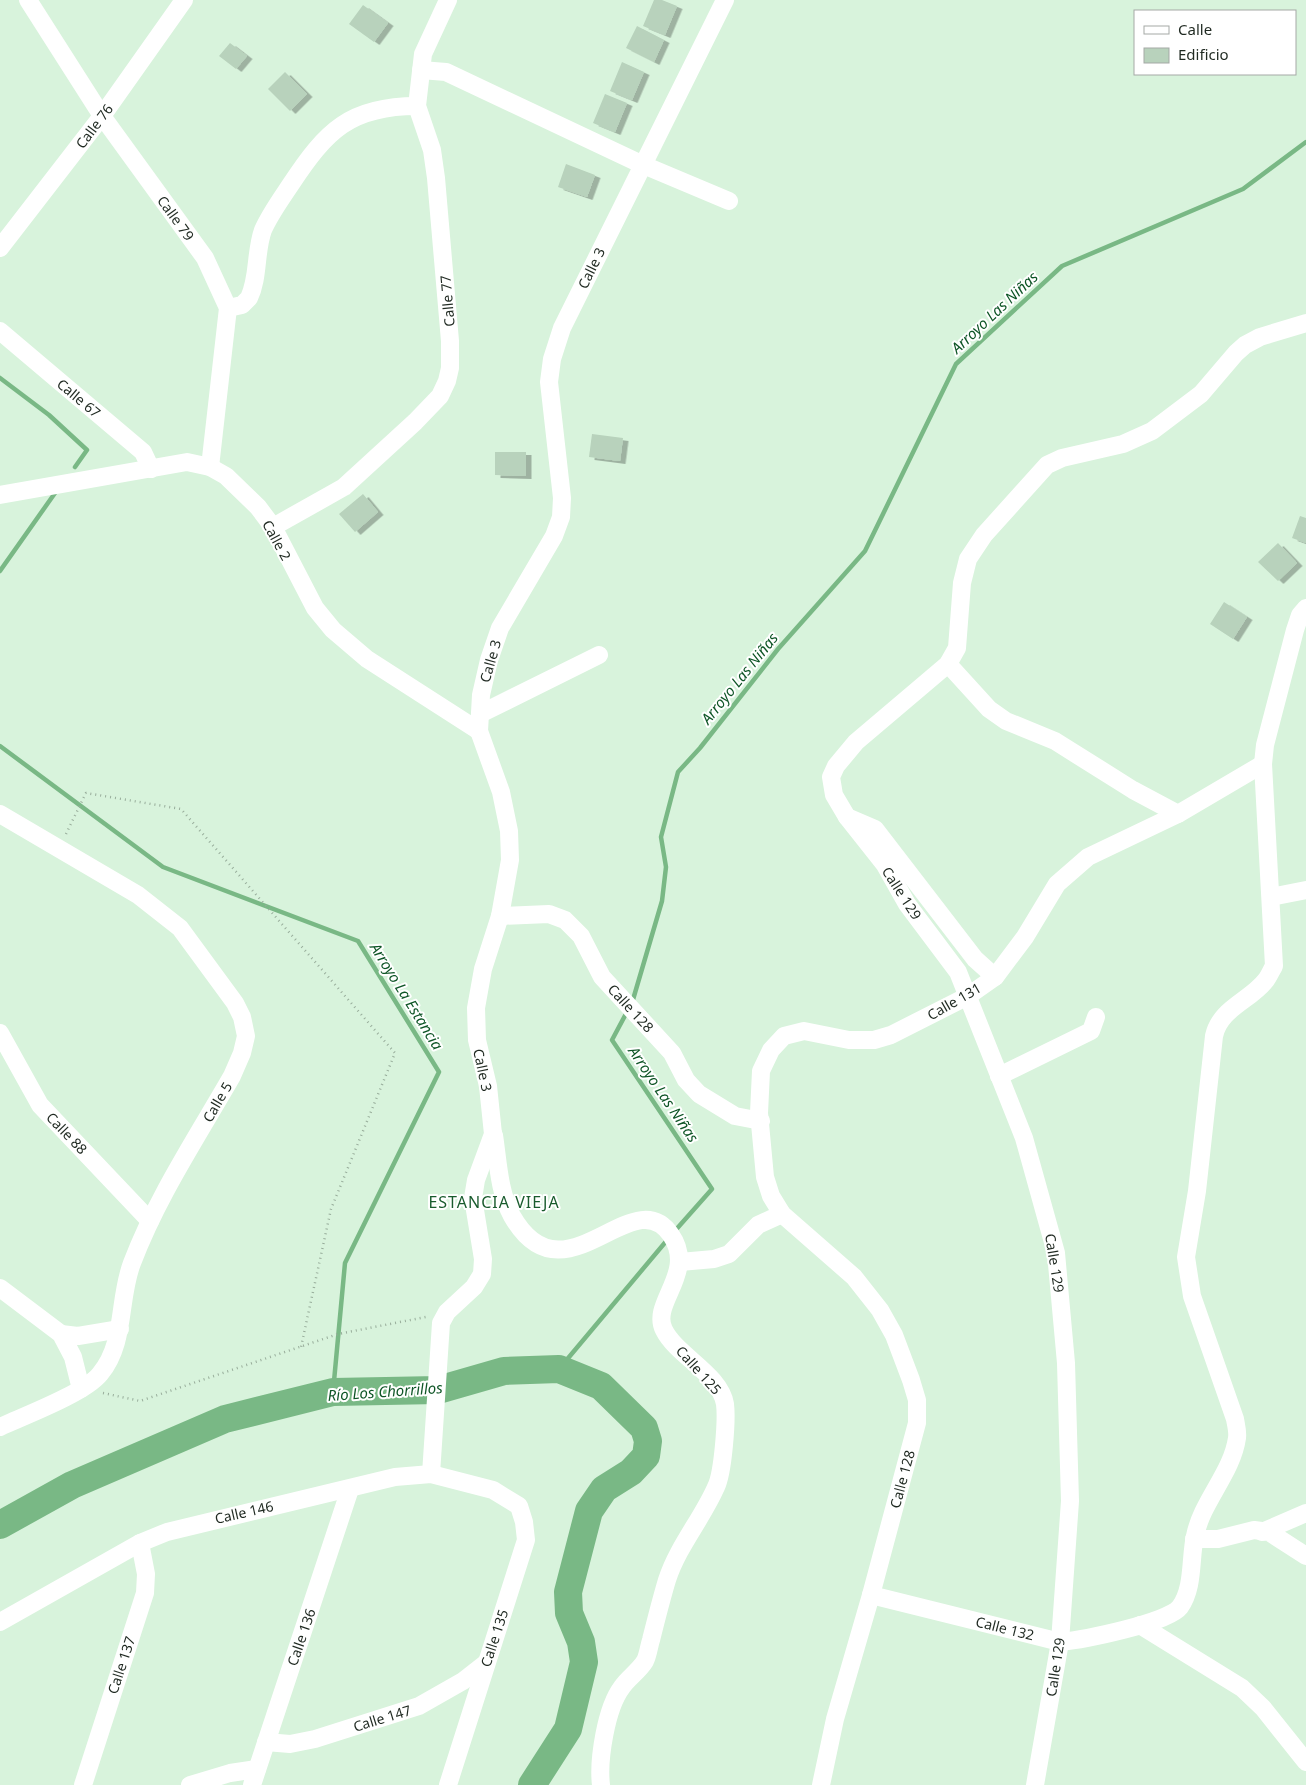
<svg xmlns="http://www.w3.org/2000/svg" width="1306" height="1785" font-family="'Noto Sans',sans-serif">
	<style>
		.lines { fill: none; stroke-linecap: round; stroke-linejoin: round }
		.stream { stroke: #79b885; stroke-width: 4.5 }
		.river { stroke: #79b885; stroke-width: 28 }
		.building { fill: #b8d2bc; filter: url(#shadow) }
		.path { stroke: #98ad9b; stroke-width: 2.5; stroke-dasharray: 1 4; stroke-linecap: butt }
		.minor { stroke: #fff; stroke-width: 18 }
		.labels { text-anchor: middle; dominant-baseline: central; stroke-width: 4; stroke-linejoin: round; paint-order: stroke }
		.street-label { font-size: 14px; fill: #1f2921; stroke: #fff }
		.water-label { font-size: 15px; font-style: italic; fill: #0e5526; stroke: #fff }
		.quarter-label { font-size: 16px; letter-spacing: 1px; fill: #195b2d; stroke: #fff }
	</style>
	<defs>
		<filter id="shadow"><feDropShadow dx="5.5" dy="3" stdDeviation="0" flood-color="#0004"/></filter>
	</defs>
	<rect width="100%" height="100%" fill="#d8f3dc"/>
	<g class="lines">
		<!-- stream -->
		<g class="stream">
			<path d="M0 378 49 415 87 450 75 467"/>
			<path d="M0 571 55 493"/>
			<path d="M0 746 163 867 358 941 439 1072 345 1263 333 1392"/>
			<path d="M632 1003 662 901 666 867 661 837 678 772 700 748 778 649 865 551 956 364 1062 266 1243 189 1306 142"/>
			<path d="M628 1010 612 1040 712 1189 673 1233"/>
			<path d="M559 1369 668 1239"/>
		</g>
		<!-- river -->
		<path class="river" d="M0 1525 72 1485 225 1419 333 1392 438 1390 504 1371 559 1369 601 1386 644 1428 648 1441 646 1456 631 1472 604 1489 589 1511 568 1592 569 1613 581 1642 584 1662 568 1729 532 1785"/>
	</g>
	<!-- building -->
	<g class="building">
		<path d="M654 0H662L677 6 665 35 643 26Z"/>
		<path d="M363 5 388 23 374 42 349 24Z"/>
		<path d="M637 26 664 40 654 62 626 48Z"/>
		<path d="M230 43 247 56 236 69 219 56Z"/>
		<path d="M622 62 644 72 632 100 610 91Z"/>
		<path d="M285 72 307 94 290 111 268 89Z"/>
		<path d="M605 94 627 103 615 132 593 123Z"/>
		<path d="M566 164 595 175 587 197 558 187Z"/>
		<path d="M592 434 623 438 620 461 589 457Z"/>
		<path d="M495 452H526V476L495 475Z"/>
		<path d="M363 494 378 512 355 532 339 514Z"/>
		<path d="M1300 516 1306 518V543L1292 538Z"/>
		<path d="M1278 543 1297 563 1278 581 1258 562Z"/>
		<path d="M1224 602 1247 617 1233 639 1210 624Z"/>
	</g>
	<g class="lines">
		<!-- path -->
		<g class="path">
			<path d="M66 834 86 793 181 809 395 1053 331 1209 301 1347"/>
			<path d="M103 1393 140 1401 338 1334 426 1317"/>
		</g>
		<!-- minor -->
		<g class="minor">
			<path d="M28 0 102 116 205 258 228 308 210 467"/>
			<path d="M421 70 446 72 641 164 729 201"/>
			<path d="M0 248 102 116 184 0"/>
			<path d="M228 308 242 305 249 298C259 277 255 252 263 230 270 214 281 199 291 184 326 131 350 106 417 106"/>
			<path d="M0 331 143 452 151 469"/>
			<path d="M0 495 187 462 210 467 226 476 258 507 273 527 315 608 333 630 367 659 479 731"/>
			<path d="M273 527 344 487 415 422 440 396 447 381 450 368V341L436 178 432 150 417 106 423 54 448 0"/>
			<path d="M948 664 989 709 1006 721 1055 741 1133 790 1178 814"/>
			<path d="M480 714 599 655"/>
			<path d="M0 814 138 895 180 928 235 1003 242 1017 246 1036 242 1053 232 1076C197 1137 157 1197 132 1263 118 1299 126 1343 100 1374 85 1393 24 1416 0 1427"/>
			<path d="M847 817 875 829 975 959 995 977"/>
			<path d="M1271 897 1306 890"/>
			<path d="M500 916 549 914 565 920 581 936 602 977 672 1053 686 1080 699 1094 735 1116 761 1121"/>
			<path d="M0 1033 40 1105 150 1221"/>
			<path d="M999 1076 1091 1031 1096 1017"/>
			<path d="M494 1135C498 1161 499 1193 512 1216 564 1307 633 1178 671 1235 697 1273 650 1303 664 1330 677 1356 720 1374 725 1404 727 1420 723 1473 716 1487 702 1519 678 1546 667 1580 661 1600 656 1620 651 1640 649 1646 648 1655 645 1661 639 1671 628 1678 622 1687 606 1708 598 1760 601 1785"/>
			<path d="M680 1262 714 1259 729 1254 758 1225 782 1214"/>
			<path d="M0 1288 61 1334 73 1357 81 1389"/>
			<path d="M61 1334 78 1336 120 1329"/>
			<path d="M431 1474 441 1323 447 1312 474 1287 482 1274 483 1259 473 1198 476 1180 493 1134 488 1086 477 1040 476 1008 483 969 500 916 510 860 509 831 501 792 479 731 481 695 489 660 500 628 554 536 561 517 562 498 549 382 552 359 562 328 725 0"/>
			<path d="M1262 1532 1306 1513"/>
			<path d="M1194 1539H1218L1254 1530 1269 1532 1306 1556"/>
			<path d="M871 1595 1060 1642C1082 1640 1168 1623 1180 1607 1194 1588 1190 1558 1195 1536 1202 1501 1232 1473 1237 1438 1238 1432 1236 1425 1235 1419L1192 1296 1186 1257 1197 1191 1214 1036C1220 1008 1250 1001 1266 980 1269 976 1271 971 1274 966L1263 764 1265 745 1295 630 1300 615 1306 608"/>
			<path d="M0 1622 140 1543 167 1532 395 1477 431 1474 493 1490 519 1506 524 1522 526 1540 448 1785"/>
			<path d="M1140 1625 1242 1688 1263 1708 1306 1762"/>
			<path d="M266 1742 290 1744 315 1739 419 1706 463 1681 486 1663"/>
			<path d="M83 1785 145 1593 146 1574 140 1543"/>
			<path d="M190 1785 230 1773 257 1769"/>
			<path d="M252 1785 350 1489"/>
			<path d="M821 1785 835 1719 871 1595 917 1423V1400L911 1380 894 1335 880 1310 854 1277 782 1214 771 1196 765 1177 759 1113 761 1071 771 1050 784 1036 804 1031 849 1040H874L891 1035 968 996 995 977 1025 937 1057 884 1088 857 1178 814 1263 764"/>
			<path d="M1035 1785 1060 1642 1070 1501 1066 1363 1056 1253 1024 1138 958 972 907 904 885 865 847 817 834 795 831 777 836 766 856 742 948 664 957 648 962 583 968 559 984 535 1047 465 1062 458 1123 444 1152 431 1201 394 1236 353 1245 345 1260 337 1306 323"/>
		</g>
	</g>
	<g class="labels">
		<!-- street labels -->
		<g class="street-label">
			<text transform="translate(94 126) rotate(-53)">Calle 76</text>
			<text transform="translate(176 218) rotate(54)">Calle 79</text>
			<text transform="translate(591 268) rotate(-64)">Calle 3</text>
			<text transform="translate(447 301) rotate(-95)">Calle 77</text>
			<text transform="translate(79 398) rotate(40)">Calle 67</text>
			<text transform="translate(277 540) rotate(61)">Calle 2</text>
			<text transform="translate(490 661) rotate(-74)">Calle 3</text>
			<text transform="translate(902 893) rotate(57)">Calle 129</text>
			<text transform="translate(954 1001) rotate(-30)">Calle 131</text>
			<text transform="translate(631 1008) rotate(47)">Calle 128</text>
			<text transform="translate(483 1070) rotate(78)">Calle 3</text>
			<text transform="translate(217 1102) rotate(-60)">Calle 5</text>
			<text transform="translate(67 1133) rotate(46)">Calle 88</text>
			<text transform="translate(1055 1263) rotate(81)">Calle 129</text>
			<text transform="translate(699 1370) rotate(48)">Calle 125</text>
			<text transform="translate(902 1479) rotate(-75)">Calle 128</text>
			<text transform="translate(244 1512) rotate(-13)">Calle 146</text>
			<text transform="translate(1005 1628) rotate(14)">Calle 132</text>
			<text transform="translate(301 1637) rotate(-71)">Calle 136</text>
			<text transform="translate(494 1638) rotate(-72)">Calle 135</text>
			<text transform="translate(121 1665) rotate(-72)">Calle 137</text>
			<text transform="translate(1055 1667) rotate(-81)">Calle 129</text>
			<text transform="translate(382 1718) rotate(-17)">Calle 147</text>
		</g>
		<!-- water labels -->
		<g class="water-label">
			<text transform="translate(994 312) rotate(-43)">Arroyo Las Niñas</text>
			<text transform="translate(739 678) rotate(-51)">Arroyo Las Niñas</text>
			<text transform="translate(407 996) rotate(58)">Arroyo La Estancia</text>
			<text transform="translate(664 1094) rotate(56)">Arroyo Las Niñas</text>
			<text transform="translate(385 1391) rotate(-4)">Río Los Chorrillos</text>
		</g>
		<!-- quarter labels -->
		<g class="quarter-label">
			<text x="494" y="1202">ESTANCIA VIEJA</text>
		</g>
	</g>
	<!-- legend -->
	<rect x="1134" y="10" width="162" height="65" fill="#ffffff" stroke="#a5a9a6"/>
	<rect x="1144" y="26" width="25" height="8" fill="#ffffff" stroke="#a5a9a6"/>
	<text x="1178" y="35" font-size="15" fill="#1f2921">Calle</text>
	<rect x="1144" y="48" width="25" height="15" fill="#b8d2bc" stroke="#a5a9a6"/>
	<text x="1178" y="60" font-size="15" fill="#1f2921">Edificio</text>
</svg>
